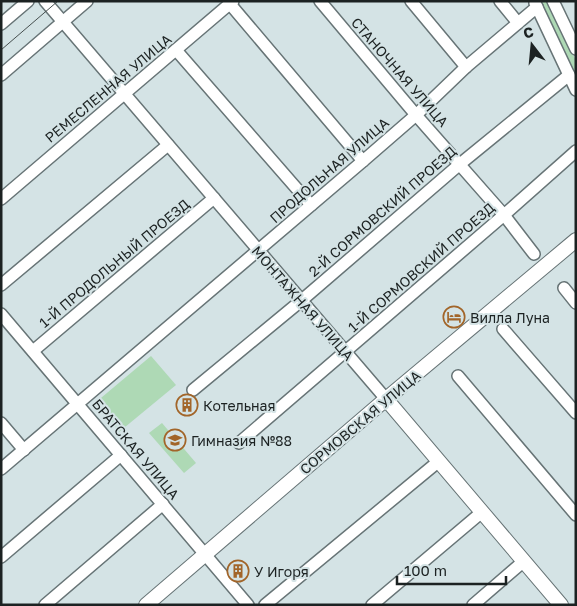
<svg xmlns="http://www.w3.org/2000/svg" width="577" height="606" font-family="'Golos Text',sans-serif">
	<style>
		.green { fill: #aed9b5 }
		.lines { fill: none; stroke-linecap: round; stroke-linejoin: round }
		.minor-casing { stroke: #677476; stroke-width: 14 }
		.major-casing { stroke: #677476; stroke-width: 16 }
		.minor { stroke: #fff; stroke-width: 11 }
		.major { stroke: #fff; stroke-width: 14 }
		.tram { stroke: #464f4f; stroke-width: 1 }
		.labels { text-anchor: middle; dominant-baseline: central; stroke-width: 4; stroke-linejoin: round; paint-order: stroke }
		.street-label { font-size: 14px; fill: #1c2222; stroke: #d4e3e5 }
		.poi-label { font-size: 14px; fill: #1c2222; stroke: #d4e3e5; text-anchor: start }
	</style>
	<rect width="100%" height="100%" fill="#d4e3e5"/>
	<!-- green -->
	<g class="green">
		<path d="M540 1H548L576 61V78Z"/>
		<path d="M151 356 176 385 119 432 95 403Z"/>
		<path d="M162 423 196 463 184 473 149 433Z"/>
	</g>
	<g class="lines">
		<!-- minor casing -->
		<g class="minor-casing">
			<g id="minor">
				<path d="M45 1 386 399"/>
				<path d="M320 1 416 115 504 215 534 254"/>
				<path d="M411 1 466 67"/>
				<path d="M500 1 518 23"/>
				<path d="M553 1 576 49"/>
				<path d="M535 3 576 90"/>
				<path d="M230 4 363 161"/>
				<path d="M1 24 28 1"/>
				<path d="M176 50 311 205"/>
				<path d="M1 75 87 1"/>
				<path d="M1 199 233 1"/>
				<path d="M1 285 168 145"/>
				<path d="M564 288 576 303"/>
				<path d="M1 314 248 605"/>
				<path d="M503 329 576 413"/>
				<path d="M33 351 214 198"/>
				<path d="M458 376 576 515"/>
				<path d="M193 390 302 300 460 164 569 75"/>
				<path d="M1 423 24 450"/>
				<path d="M239 443 504 215 576 151"/>
				<path d="M1 469 363 161 416 115 466 67 537 7"/>
				<path d="M1 557 121 455"/>
				<path d="M45 605 163 504"/>
				<path d="M265 605 439 461"/>
				<path d="M372 605 482 512"/>
				<path d="M473 605 524 561"/>
			</g>
		</g>
		<!-- major casing -->
		<g class="major-casing">
			<g id="major">
				<path d="M386 399 561 605"/>
				<path d="M146 605 386 399 576 240"/>
			</g>
		</g>
		<!-- minor -->
		<use href="#minor" class="minor"/>
		<!-- major -->
		<use href="#major" class="major"/>
		<!-- tram -->
		<path class="tram" d="M1 50 58 1"/>
	</g>
	<!-- icons -->
	<defs>
		<g id="hotel-ring" transform="scale(1.125)"><circle r="9.5" fill="#d4e3e5" stroke="#a26529" stroke-width="1.5"/><path d="M-6-4.5h1.5V1H6V5H4.5V3h-9V5H-6ZM-4 0a1.8 1.8 0 1 1 3.6 0ZM.5 0V-2.5h3Q6-2.5 6 0Z" fill="#a26529"/></g>
		<g id="building-ring" transform="scale(1.125)"><circle r="9.5" fill="#d4e3e5" stroke="#a26529" stroke-width="1.5"/><path d="M-4-6H4V6H1V3H-1V6H-4ZM-2.5-4.3h1.7v1.8h-1.7ZM.8-4.3h1.7v1.8H.8ZM-2.5-1h1.7V.8h-1.7ZM.8-1h1.7V.8H.8Z" fill="#a26529"/></g>
		<g id="school-ring" transform="scale(1.125)"><circle r="9.5" fill="#d4e3e5" stroke="#a26529" stroke-width="1.5"/><path d="M0-5L7-2L0 1L-7-2ZM-4 1L0 2.5L4 1V4Q0 6-4 4Z" fill="#a26529"/></g>
	</defs>
	<g fill-rule="evenodd">
		<use href="#hotel-ring" x="454" y="317"/>
		<use href="#building-ring" x="187" y="405"/>
		<use href="#school-ring" x="175" y="440"/>
		<use href="#building-ring" x="238" y="571"/>
	</g>
	<g class="labels">
		<!-- street labels -->
		<g class="street-label">
			<text transform="translate(400 72) rotate(49)">СТАНОЧНАЯ УЛИЦА</text>
			<text transform="translate(108 88) rotate(-40)">РЕМЕСЛЕННАЯ УЛИЦА</text>
			<text transform="translate(329 170) rotate(-41)">ПРОДОЛЬНАЯ УЛИЦА</text>
			<text transform="translate(382 211) rotate(-41)">2-Й СОРМОВСКИЙ ПРОЕЗД</text>
			<text transform="translate(114 263) rotate(-40)">1-Й ПРОДОЛЬНЫЙ ПРОЕЗД</text>
			<text transform="translate(421 267) rotate(-41)">1-Й СОРМОВСКИЙ ПРОЕЗД</text>
			<text transform="translate(303 303) rotate(49)">МОНТАЖНАЯ УЛИЦА</text>
			<text transform="translate(360 422) rotate(-40)">СОРМОВСКАЯ УЛИЦА</text>
			<text transform="translate(136 449) rotate(50)">БРАТСКАЯ УЛИЦА</text>
		</g>
		<!-- poi labels -->
		<g class="poi-label">
			<text x="470" y="317">Вилла Луна</text>
			<text x="203" y="405">Котельная</text>
			<text x="191" y="440">Гимназия №88</text>
			<text x="254" y="571">У Игоря</text>
		</g>
	</g>
	<!-- border -->
	<rect width="577" height="606" fill="none" stroke="#1c2222" stroke-width="5"/>
	<!-- north arrow -->
	<g transform="translate(532 45) rotate(344)" stroke="#d4e3e5" stroke-width="4" paint-order="stroke">
	<path d="M0-4L9 19L0 12L-9 19Z" fill="#1c2222"/>
	<text y="-8" font-size="14" font-weight="bold" text-anchor="middle" fill="#1c2222">С</text>
	</g>
	<!-- scale -->
	<path d="M397 576v8h109v-8" fill="none" stroke="#1c2222" stroke-width="2.5"/>
	<text x="404" y="576" font-size="15" fill="#1c2222" stroke="#d4e3e5" stroke-width="4" paint-order="stroke">100 m</text>
</svg>
